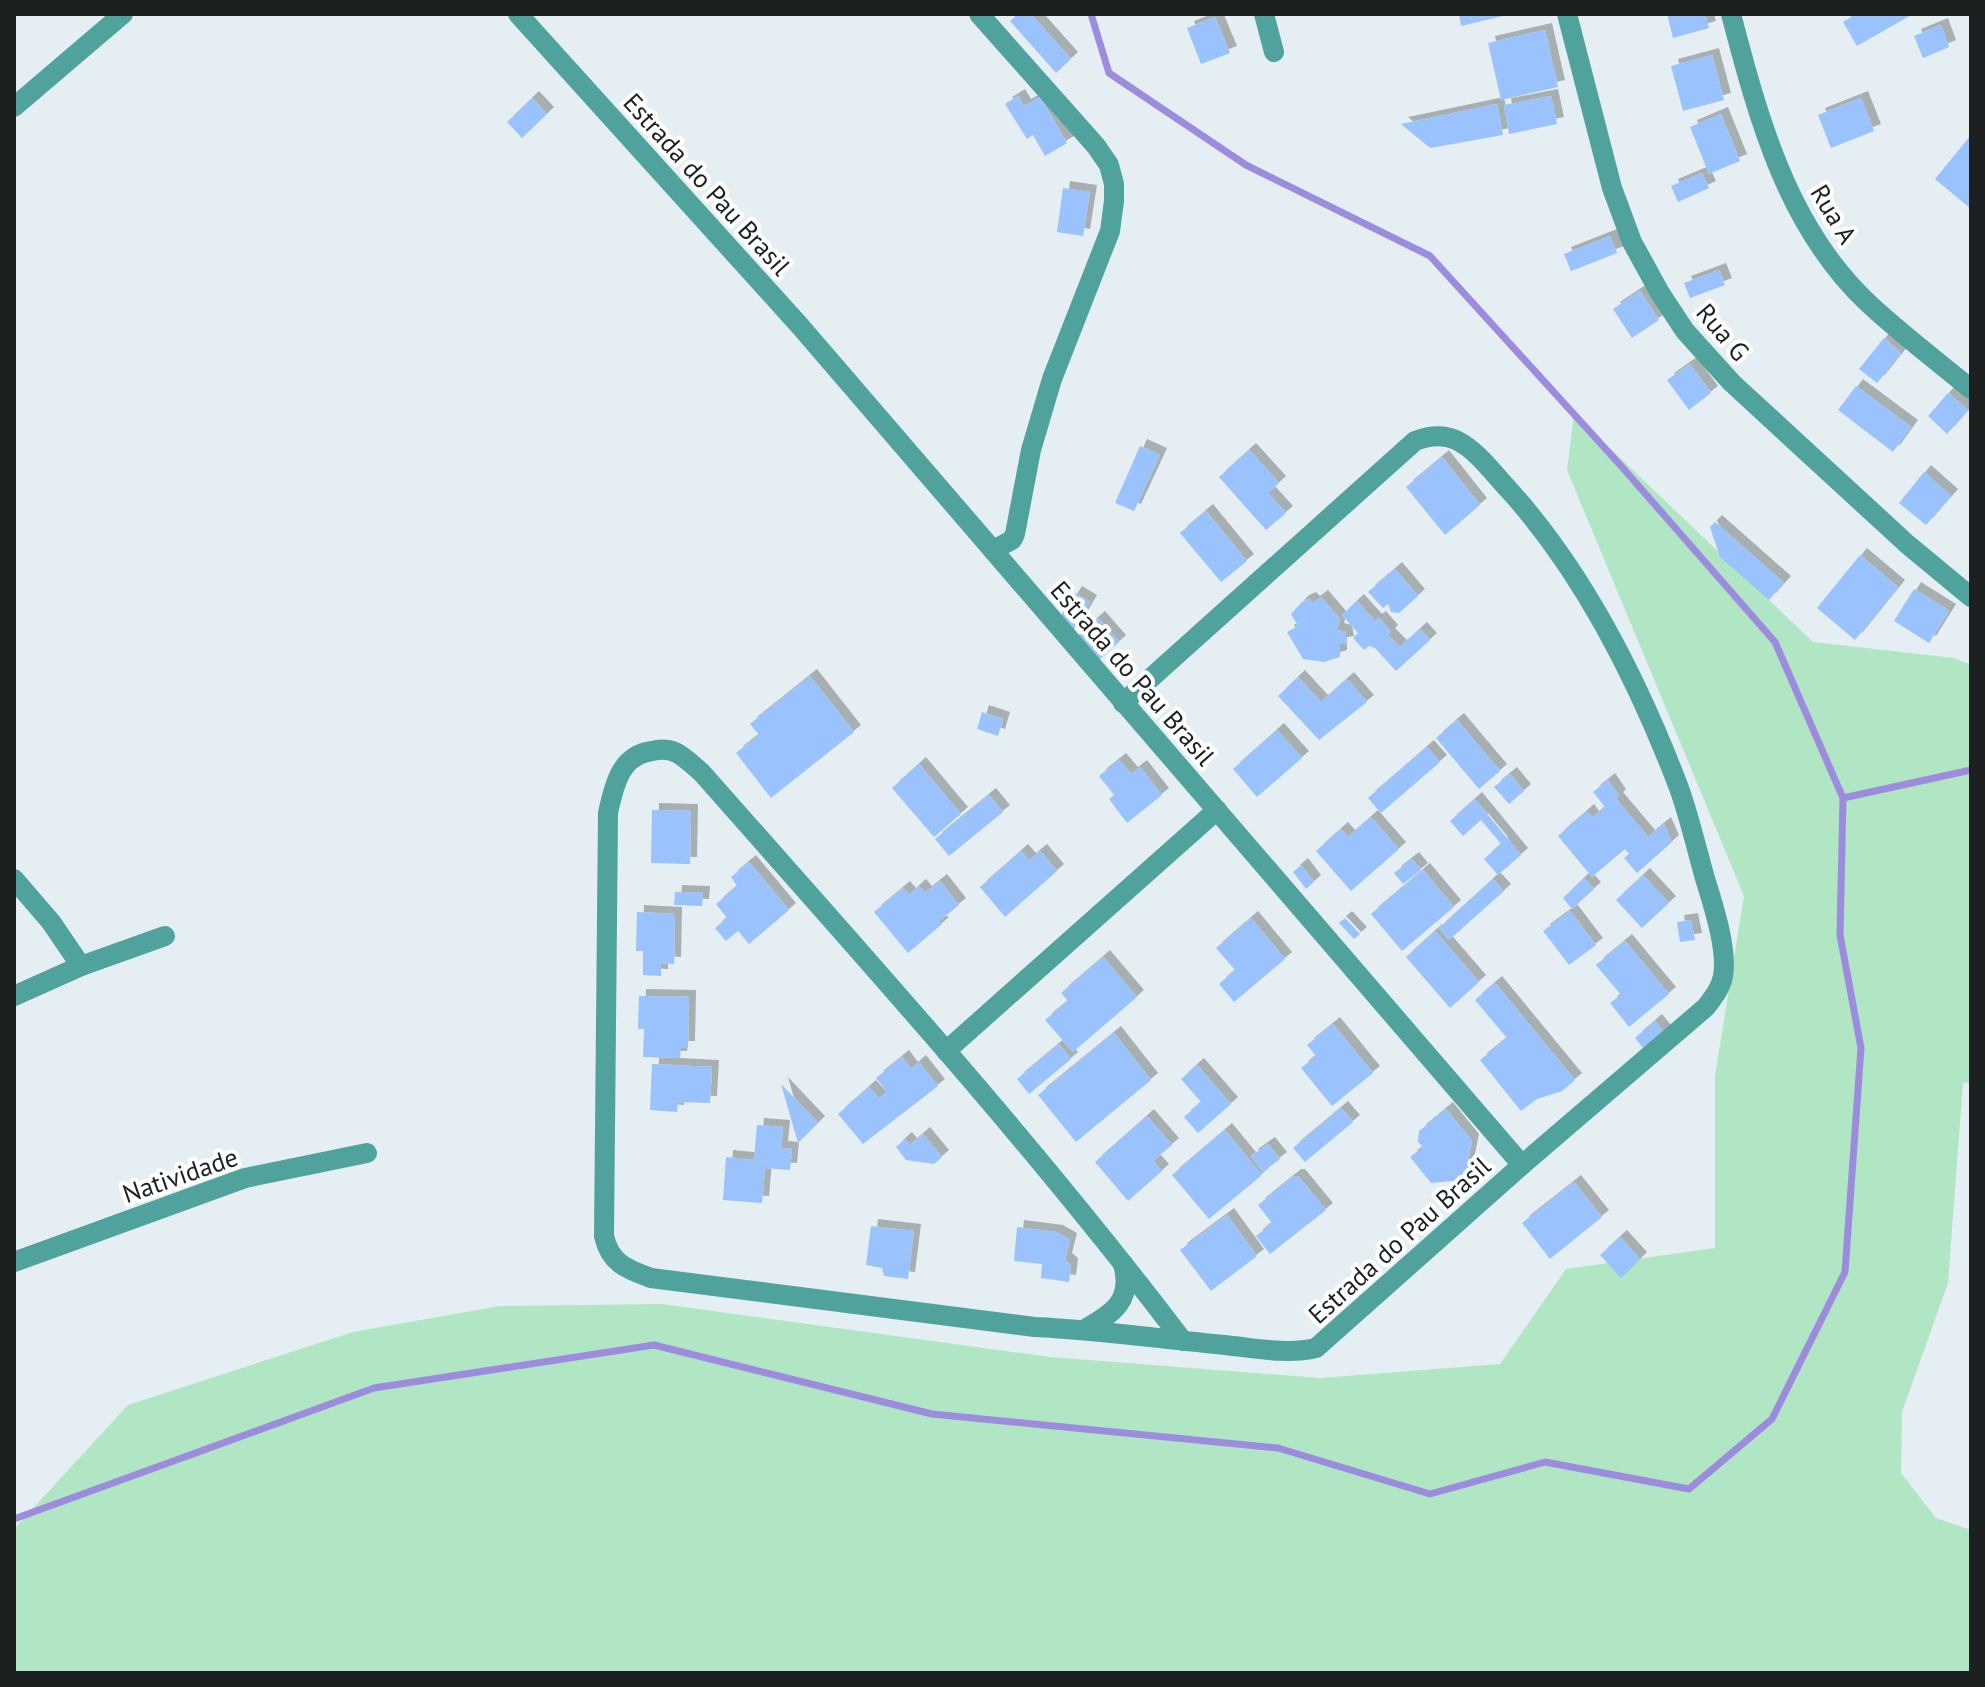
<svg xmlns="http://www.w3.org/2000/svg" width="1985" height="1687" font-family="'PT Sans',sans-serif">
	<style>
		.green { fill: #b0e6c3 }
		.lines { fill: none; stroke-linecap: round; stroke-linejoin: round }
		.stream { stroke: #9d8cde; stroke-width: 7 }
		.building { fill: #9ac2fd; filter: url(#shadow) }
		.minor { stroke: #50a29d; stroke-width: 20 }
		.labels { text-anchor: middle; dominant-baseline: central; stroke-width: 8; stroke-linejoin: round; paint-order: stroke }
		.street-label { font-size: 26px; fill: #1c2021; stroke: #fff }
	</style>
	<defs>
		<filter id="shadow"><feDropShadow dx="7" dy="-7" stdDeviation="0" flood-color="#0004"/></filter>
	</defs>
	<rect width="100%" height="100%" fill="#e5eef2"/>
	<!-- green -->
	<path class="green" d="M1574 414 1813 642 1954 658 1971 665V1082L1963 1083 1948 1283 1902 1412 1901 1473 1936 1518 1971 1530V1673H14V1529L128 1405 353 1332 500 1306 662 1304 1050 1357 1320 1378 1500 1364 1566 1269 1715 1248V1076L1744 896 1567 470Z"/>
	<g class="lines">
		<!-- stream -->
		<g class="stream">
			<path d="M1843 798 1971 770"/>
			<path d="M14 1519 374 1388 654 1345 932 1414 1278 1448 1430 1494 1545 1462 1689 1489 1772 1419 1845 1272 1861 1048 1840 935 1843 798 1775 642 1622 467 1430 256 1246 165 1109 73 1091 14"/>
		</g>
	</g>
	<!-- building -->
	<g class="building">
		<path d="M1018 14H1031L1071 59 1056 73 1010 21Z"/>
		<path d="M1459 14H1507V15L1461 26Z"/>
		<path d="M1667 14H1705L1709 28 1673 38Z"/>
		<path d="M1856 14H1913L1857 46 1843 22Z"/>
		<path d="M1215 17 1230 53 1201 64 1187 28Z"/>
		<path d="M1941 25 1949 47 1923 58 1914 36Z"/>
		<path d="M1545 30 1558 87 1501 100 1488 43Z"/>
		<path d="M1712 55 1724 100 1683 111 1671 66Z"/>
		<path d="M1018 96 1024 106 1040 97 1067 143 1045 156 1033 135 1027 139 1005 104Z"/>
		<path d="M1551 96 1557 124 1509 134 1504 105Z"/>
		<path d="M532 98 547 114 522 138 507 122Z"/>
		<path d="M1861 98 1874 131 1831 148 1818 115Z"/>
		<path d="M1497 104 1503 135 1430 148 1401 124Z"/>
		<path d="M1721 114 1740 161 1709 174 1690 127Z"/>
		<path d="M1971 135V209L1935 179Z"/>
		<path d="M1702 173 1709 188 1678 202 1671 186Z"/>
		<path d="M1063 188 1090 192 1083 236 1057 232Z"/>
		<path d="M1610 236 1617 253 1571 271 1564 254Z"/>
		<path d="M1719 270 1725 285 1690 298 1684 283Z"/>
		<path d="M1640 291 1659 320 1632 338 1613 309Z"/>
		<path d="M1884 338 1901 353 1877 383 1859 369Z"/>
		<path d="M1690 364 1711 393 1689 410 1667 380Z"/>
		<path d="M1856 386 1911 427 1893 452 1838 410Z"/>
		<path d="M1948 393 1968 410 1947 434 1928 416Z"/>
		<path d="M1140 446 1160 455 1134 511 1115 503Z"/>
		<path d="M1249 450 1279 483 1268 493 1286 513 1266 530 1219 477Z"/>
		<path d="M1442 457 1480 505 1445 535 1406 487Z"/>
		<path d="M1924 472 1951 496 1926 525 1899 503Z"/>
		<path d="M1206 511 1247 561 1221 582 1180 533Z"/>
		<path d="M1715 522 1784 583 1769 600 1720 557 1710 527Z"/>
		<path d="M1860 555 1898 587 1855 640 1817 608Z"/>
		<path d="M1395 569 1418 596 1399 613 1391 612 1388 604 1383 608 1368 592Z"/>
		<path d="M1914 589 1949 611 1929 643 1894 621Z"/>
		<path d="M1075 593 1090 602 1071 634 1058 620Z"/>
		<path d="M1321 597 1340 619 1337 630 1345 632 1347 643 1340 644V657L1324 662 1303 659 1287 632 1298 626 1291 614 1302 602 1309 599 1313 603Z"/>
		<path d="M1357 601 1375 621 1379 618 1391 632 1388 635 1400 647 1420 629 1430 640 1396 671 1375 648 1369 646 1364 650 1353 638 1358 633 1342 615Z"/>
		<path d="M1098 618 1119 642 1097 662 1076 637Z"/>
		<path d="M810 676 854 732 771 798 736 753 759 735 750 724Z"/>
		<path d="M1298 677 1321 702 1347 679 1367 702 1319 740 1278 696Z"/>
		<path d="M982 712 1003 719 998 736 977 729Z"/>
		<path d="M1457 720 1500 771 1479 789 1436 738Z"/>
		<path d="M1277 730 1302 758 1257 797 1233 769Z"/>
		<path d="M1427 747 1440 762 1381 813 1368 798Z"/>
		<path d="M1119 760 1131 774 1140 767 1162 795 1127 823 1109 799 1114 795 1099 776Z"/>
		<path d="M919 764 961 814 934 837 892 788Z"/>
		<path d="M1510 774 1524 791 1509 804 1494 787Z"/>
		<path d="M1608 780 1619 796 1616 799 1648 837 1664 824 1672 842 1637 873 1624 858 1629 854 1625 849 1592 877 1558 836 1587 811 1592 818 1605 807 1593 792Z"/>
		<path d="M989 795 1003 812 949 856 935 839Z"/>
		<path d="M1475 799 1521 855 1498 875 1484 859 1501 844 1481 820 1463 836 1450 821Z"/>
		<path d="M652 810 691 811 690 864 651 863Z"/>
		<path d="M1371 817 1399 849 1351 891 1316 851 1341 829 1348 837Z"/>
		<path d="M1021 851 1029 860 1040 851 1057 871 1005 917 980 887Z"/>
		<path d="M1412 859 1421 870 1403 884 1394 873Z"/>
		<path d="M749 862 789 910 749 944 738 931 726 941 715 928 727 918 716 904 737 886 731 877Z"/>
		<path d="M1301 865 1314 882 1306 889 1293 872Z"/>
		<path d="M1423 870 1454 907 1402 951 1371 914Z"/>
		<path d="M1643 875 1669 903 1642 928 1616 900Z"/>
		<path d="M1584 878 1594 889 1572 909 1563 898Z"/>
		<path d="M1493 879 1504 891 1449 940 1439 928Z"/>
		<path d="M940 881 959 905 938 922 942 924 908 953 874 912 903 888 909 895 919 886 925 893Z"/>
		<path d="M675 892 703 893 702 906 674 905Z"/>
		<path d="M1570 911 1596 945 1569 965 1543 931Z"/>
		<path d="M637 912 675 914 674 964 661 963V976L643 975V951H636Z"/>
		<path d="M1251 918 1285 959 1234 1002 1219 984 1235 970 1216 948Z"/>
		<path d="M1345 918 1360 934 1354 939 1339 923Z"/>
		<path d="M1691 920 1695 940 1680 942 1677 922Z"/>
		<path d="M1435 931 1479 982 1450 1008 1406 957Z"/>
		<path d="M1625 941 1669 994 1629 1027 1610 1003 1621 995 1596 965Z"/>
		<path d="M1103 957 1137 997 1073 1052 1045 1020 1068 1001 1061 993Z"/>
		<path d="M1495 983 1575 1080 1562 1091 1537 1099 1521 1111 1480 1060 1507 1038 1475 1000Z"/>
		<path d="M639 996 689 997 688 1048H681L680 1058 643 1057 644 1029H638Z"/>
		<path d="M1655 1021 1664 1032 1643 1048 1635 1038Z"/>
		<path d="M1333 1024 1373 1073 1332 1106 1301 1068 1316 1056 1307 1045Z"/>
		<path d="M1114 1033 1151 1080 1076 1142 1038 1095Z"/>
		<path d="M1059 1044 1071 1059 1029 1094 1017 1079Z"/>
		<path d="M902 1057 911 1069 919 1062 938 1086 863 1144 838 1114 869 1087 879 1098 887 1092 876 1078Z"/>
		<path d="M652 1064 712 1067 710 1103 678 1102 677 1112 650 1110Z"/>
		<path d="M1197 1065 1231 1104 1198 1133 1184 1117 1201 1102 1181 1079Z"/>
		<path d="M781 1084 818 1123 798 1143Z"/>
		<path d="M1341 1108 1353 1122 1305 1162 1293 1148Z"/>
		<path d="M1446 1109 1472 1141 1464 1180 1431 1183 1410 1157 1423 1147 1418 1142 1419 1131Z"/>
		<path d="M1147 1116 1172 1145 1153 1161 1162 1171 1128 1201 1095 1162Z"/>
		<path d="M757 1125 783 1127 781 1148 792 1149 790 1170 765 1168 762 1203 723 1200 726 1157 767 1161 754 1158Z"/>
		<path d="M1225 1130 1262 1175 1209 1219 1172 1175Z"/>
		<path d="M923 1134 942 1157 934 1164 906 1160 896 1147 905 1139 910 1145Z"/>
		<path d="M1268 1144 1280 1159 1263 1172 1251 1156Z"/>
		<path d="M1294 1176H1298L1326 1210 1270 1254 1256 1236 1272 1223 1258 1205Z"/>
		<path d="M1574 1182 1602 1217 1550 1259 1522 1223Z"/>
		<path d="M1227 1215 1257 1256 1211 1291 1180 1250Z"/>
		<path d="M871 1226 914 1231 908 1279 884 1276 882 1268 866 1265Z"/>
		<path d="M1017 1227 1056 1232 1070 1240 1065 1260 1071 1265 1069 1282 1041 1278 1042 1264 1014 1261Z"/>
		<path d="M1620 1237 1640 1259 1621 1278 1600 1255Z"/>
	</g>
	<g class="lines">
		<!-- minor -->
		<g class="minor">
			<path d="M518 14 800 326 1522 1165 1316 1348C1287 1355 1255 1348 1225 1345 1161 1339 1099 1330 1035 1327L651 1278C626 1269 610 1263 604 1236L608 813C614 786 620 755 652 751 660 749 669 749 677 753 686 758 694 766 702 773 866 959 1033 1143 1183 1341"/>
			<path d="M979 14 1096 146 1109 165 1114 184V201L1110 231 1052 379 1031 450 1015 534 1012 540 993 550"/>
			<path d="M1264 14 1274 52"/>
			<path d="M1567 14 1612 188 1632 242 1660 293 1685 331 1732 383 1907 544 1971 597"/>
			<path d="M1731 14C1758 117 1787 227 1868 303 1900 333 1937 361 1971 389"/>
			<path d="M14 107 123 14"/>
			<path d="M1123 703 1415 441C1428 436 1443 434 1456 440 1477 450 1493 473 1509 490 1585 574 1639 683 1679 788 1689 816 1696 846 1704 875 1712 902 1728 948 1723 976 1721 988 1713 998 1706 1007L1522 1165"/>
			<path d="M14 879 51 922 81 966"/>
			<path d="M14 996 81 966 165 936"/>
			<path d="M946 1051 1217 810"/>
			<path d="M14 1262 245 1178 367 1153"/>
			<path d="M1085 1329C1114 1313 1133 1300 1123 1264"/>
		</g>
	</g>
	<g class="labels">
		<!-- street labels -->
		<g class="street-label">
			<text transform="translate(707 184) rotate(48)">Estrada do Pau Brasil</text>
			<text transform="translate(1834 214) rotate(59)">Rua A</text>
			<text transform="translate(1723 332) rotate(50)">Rua G</text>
			<text transform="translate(1133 673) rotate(49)">Estrada do Pau Brasil</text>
			<text transform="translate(180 1175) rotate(-19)">Natividade</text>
			<text transform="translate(1399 1240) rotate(-42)">Estrada do Pau Brasil</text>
		</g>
	</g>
	<!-- border -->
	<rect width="1985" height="1687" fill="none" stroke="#1c2021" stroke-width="32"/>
</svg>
